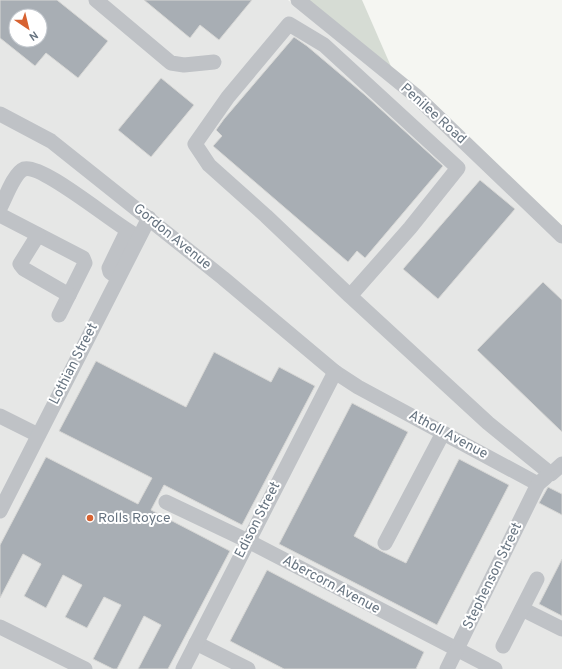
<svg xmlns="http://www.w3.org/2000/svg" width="562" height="669" font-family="Overpass,sans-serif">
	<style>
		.built { fill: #e6e7e6; fill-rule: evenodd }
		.green { fill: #d6dcd4 }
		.building { fill: #a8aeb4; stroke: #d7d7d5; fill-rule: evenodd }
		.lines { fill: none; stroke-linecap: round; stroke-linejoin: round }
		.minor { stroke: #bfc2c6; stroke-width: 15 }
		.poi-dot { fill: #d76231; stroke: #fff; stroke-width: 1.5 }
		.labels { text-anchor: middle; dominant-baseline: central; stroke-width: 4; stroke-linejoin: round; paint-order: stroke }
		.street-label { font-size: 14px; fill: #677481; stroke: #fff }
		.poi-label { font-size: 14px; fill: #677481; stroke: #fff; text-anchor: start }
	</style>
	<rect width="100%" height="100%" fill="#f5f6f2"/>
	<!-- built -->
	<path class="built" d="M0 0H288L418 105 562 235V669H0ZM16 16H40V40H16Z"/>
	<!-- green -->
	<path class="green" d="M306 0H362L393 71Z"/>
	<!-- building -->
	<g class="building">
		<path d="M0 0H57L108 41 78 78 46 53 35 66 0 38ZM16 16H40V40H16Z"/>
		<path d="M144 0H252L219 40 200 25 190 38Z"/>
		<path d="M294 37 307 46 365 95 443 166 365 258 357 251 348 262 213 146 222 136 216 130 224 119Z"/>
		<path d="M161 78 194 105 151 157 118 130Z"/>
		<path d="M480 180 515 209 438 299 403 269Z"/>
		<path d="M543 282 562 300V432L477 350Z"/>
		<path d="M214 352 271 382 279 367 315 386 242 525 164 485 151 510 230 551 168 669H138L161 625 144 616 117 669H113L93 659 121 605 104 597 87 628 65 617 82 585 63 575 46 608 24 596 41 564 23 554 0 598V545L46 457 138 504 152 478 59 431 96 361 186 407Z"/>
		<path d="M352 403 408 432 354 536 381 551 406 563 459 459 509 485 437 625 279 544Z"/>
		<path d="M548 487 562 494V515L539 503Z"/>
		<path d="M562 559V616L539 604Z"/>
		<path d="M267 570 424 652 416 669H284L230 641Z"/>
	</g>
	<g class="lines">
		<!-- minor -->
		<g class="minor">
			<path d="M96 0 171 63 184 65 214 62"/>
			<path d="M298 0 415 95 562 236"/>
			<path d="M0 114 51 141 223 278 335 372 358 387 538 484"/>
			<path d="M0 208C5 199 14 173 24 169 43 163 117 227 139 237"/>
			<path d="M0 215 83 258 85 263 59 315"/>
			<path d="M38 235 20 264 24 269 69 295"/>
			<path d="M118 278 110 272 109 268 127 231"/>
			<path d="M350 296 266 216 209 165 195 144 228 97 289 24 324 45 458 168 410 228 350 296 488 423 551 474 562 464"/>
			<path d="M0 416 38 435"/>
			<path d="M166 502 248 541 495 669"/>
			<path d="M0 511 149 218"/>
			<path d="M385 543 443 433"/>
			<path d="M522 609 562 629"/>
			<path d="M0 627 85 669"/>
			<path d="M196 643 248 669"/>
			<path d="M503 646 537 579"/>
			<path d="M183 669 335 372"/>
			<path d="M447 669 538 484 546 477"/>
		</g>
	</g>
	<!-- markers -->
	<circle class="poi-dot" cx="90" cy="518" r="4"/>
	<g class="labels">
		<!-- street labels -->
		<g class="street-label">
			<text transform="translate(433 114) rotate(42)">Penilee Road</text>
			<text transform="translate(172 237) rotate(39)">Gordon Avenue</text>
			<text transform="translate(74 364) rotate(-63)">Lothian Street</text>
			<text transform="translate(448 435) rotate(28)">Atholl Avenue</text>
			<text transform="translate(258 520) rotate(-63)">Edison Street</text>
			<text transform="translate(493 576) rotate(-64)">Stephenson Street</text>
			<text transform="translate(331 585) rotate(28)">Abercorn Avenue</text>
		</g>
		<!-- poi labels -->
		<g class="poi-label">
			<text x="98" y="518">Rolls Royce</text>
		</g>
	</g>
	<!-- north arrow -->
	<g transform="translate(28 28) rotate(145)"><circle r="19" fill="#ffffff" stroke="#c2c7cd"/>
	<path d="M0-3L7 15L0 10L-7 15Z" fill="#d76231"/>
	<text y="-6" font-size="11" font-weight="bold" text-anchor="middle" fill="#677481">N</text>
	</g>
</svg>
